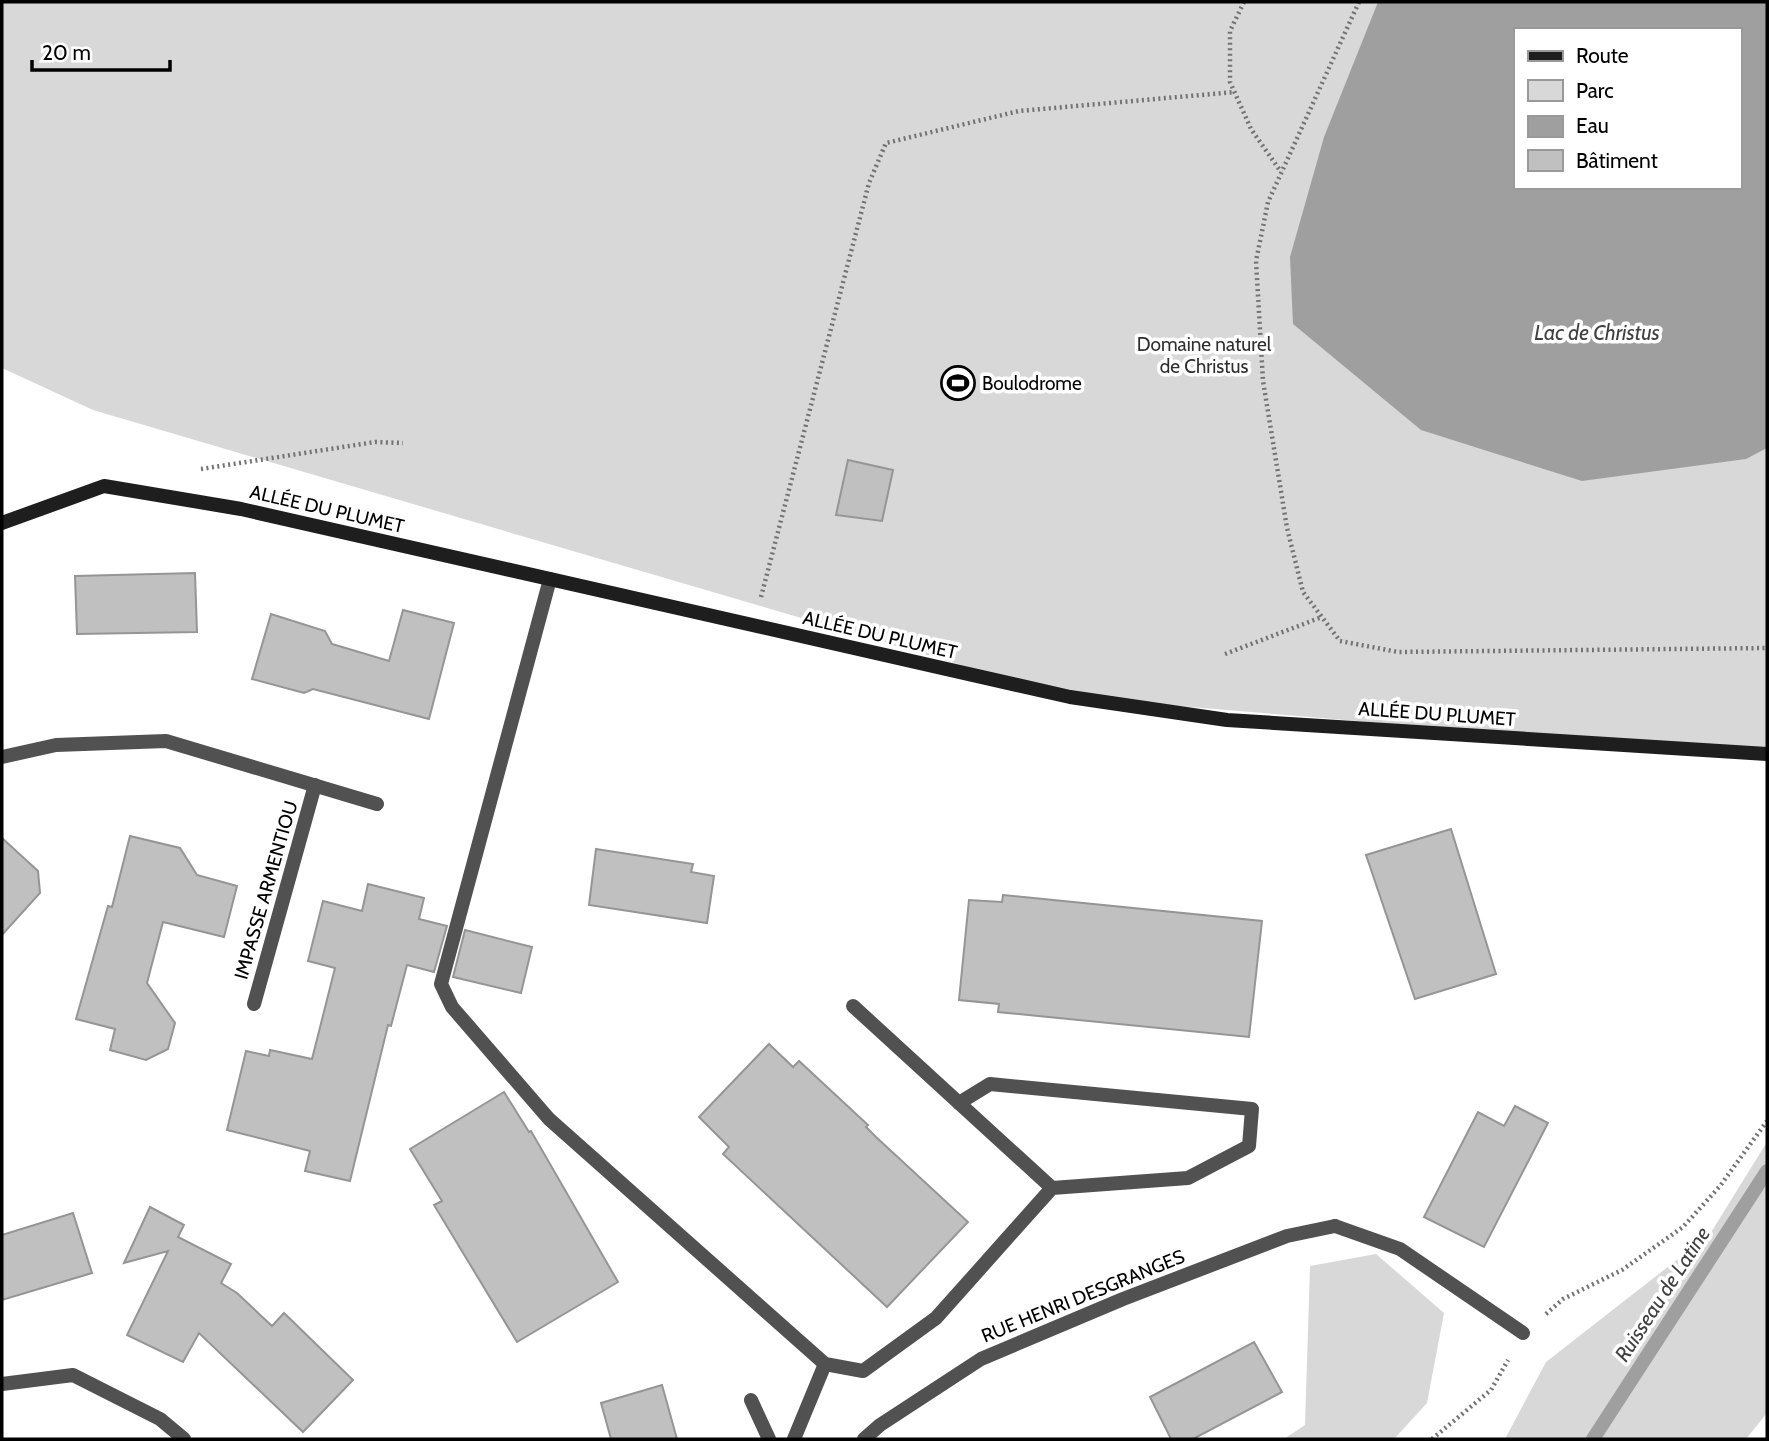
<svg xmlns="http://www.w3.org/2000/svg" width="1769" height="1441" font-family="Cabin,sans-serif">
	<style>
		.green { fill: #d8d8d8; fill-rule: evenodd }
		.water { fill: #9f9f9f; fill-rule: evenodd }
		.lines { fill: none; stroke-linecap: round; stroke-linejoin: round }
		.stream { stroke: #9f9f9f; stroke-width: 14 }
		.building { fill: #c0c0c0; stroke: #959595; stroke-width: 2 }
		.path { stroke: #737373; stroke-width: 4.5; stroke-dasharray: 2 3.5; stroke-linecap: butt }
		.lane { stroke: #515151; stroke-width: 14 }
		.street { stroke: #515151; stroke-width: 14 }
		.secondary { stroke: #1e1e1e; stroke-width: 14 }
		.labels { text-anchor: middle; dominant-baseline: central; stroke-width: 7; stroke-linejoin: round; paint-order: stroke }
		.park-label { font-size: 19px; fill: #2f2f2f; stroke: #fff }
		.poi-label { font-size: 19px; fill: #000; stroke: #fff; text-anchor: start }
		.street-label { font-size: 19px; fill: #000; stroke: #fff }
		.water-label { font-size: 21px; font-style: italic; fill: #404040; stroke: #fff }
	</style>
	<rect width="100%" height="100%" fill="#fff"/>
	<!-- green -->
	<g class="green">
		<path d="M2 2H1767V755L1070 697 93 410 2 368ZM1515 30H1739V187H1515Z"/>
		<path d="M1767 1142V1413L1746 1439H1505L1546 1362 1710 1234Z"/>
		<path d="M1376 1254 1444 1313 1427 1403 1394 1439H1284L1305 1425 1310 1266Z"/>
	</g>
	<!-- water -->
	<path class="water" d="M1378 2H1767V448L1746 459 1582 481 1421 430 1293 324 1290 257 1324 137ZM1515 30H1739V187H1515Z"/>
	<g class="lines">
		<!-- stream -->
		<path class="stream" d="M1593 1439 1767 1171"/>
	</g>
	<!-- building -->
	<g class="building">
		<path d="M848 460 893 470 882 521 836 515Z"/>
		<path d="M195 573 197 632 77 634 75 576Z"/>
		<path d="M403 610 454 623 429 719 313 689 304 693 252 679 271 614 325 631 332 644 389 661Z"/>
		<path d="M1451 829 1496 974 1415 999 1366 855Z"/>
		<path d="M130 836 180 848 197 875 237 886 224 937 163 922 147 983 175 1023 168 1049 146 1060 110 1050 115 1029 76 1019 108 906 112 907Z"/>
		<path d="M2 838 38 871 40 893 2 935Z"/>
		<path d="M596 849 693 864 691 872 714 876 707 923 589 905Z"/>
		<path d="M368 884 424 898 419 919 447 926 434 972 407 965 391 1026 388 1025 350 1181 305 1171 310 1151 227 1130 246 1051 269 1056 270 1050 312 1059 335 968 308 961 323 901 362 911Z"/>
		<path d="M1003 895 1262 921 1249 1037 998 1012 999 1004 959 1000 969 900 1002 902Z"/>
		<path d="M465 930 532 947 521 993 453 977Z"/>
		<path d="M769 1044 793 1067 799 1061 868 1125 866 1127 876 1137 968 1222 887 1307 723 1154 729 1147 699 1117Z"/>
		<path d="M504 1092 529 1132 531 1131 618 1282 517 1342 434 1205 442 1201 410 1149Z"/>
		<path d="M1515 1106 1548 1123 1484 1247 1424 1217 1478 1112 1504 1126Z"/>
		<path d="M150 1207 184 1225 178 1237 231 1264 221 1283 237 1293 272 1326 284 1313 353 1380 303 1432 199 1333 183 1362 127 1335 168 1251 124 1263Z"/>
		<path d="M73 1213 92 1273 2 1300V1235Z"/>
		<path d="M1254 1342 1282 1392 1193 1439H1171L1150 1397Z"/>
		<path d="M662 1385 677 1439H611L601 1403Z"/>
	</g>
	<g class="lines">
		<!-- path -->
		<g class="path">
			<path d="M1244 2 1230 31V82L1251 129 1281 172"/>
			<path d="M1359 2 1268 202 1256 261 1263 381 1287 528 1303 592 1340 641 1398 652 1767 648"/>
			<path d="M201 469 375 442 403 443"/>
			<path d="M761 597 869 183 886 143 1019 111 1235 92"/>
			<path d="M1225 654 1322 617"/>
			<path d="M1546 1314 1563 1299 1622 1270 1683 1227 1720 1186 1767 1121"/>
			<path d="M1432 1439 1491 1390 1508 1360"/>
		</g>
		<!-- lane -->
		<g class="lane">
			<path d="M550 579 441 984 452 1007 549 1119 825 1364 863 1371 936 1318 1052 1188 1188 1178 1249 1146 1252 1109 990 1084 959 1103"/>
			<path d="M853 1006 1052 1188"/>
			<path d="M1335 1226 1400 1249 1523 1333"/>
			<path d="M751 1400 769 1439"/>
			<path d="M794 1439 825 1364"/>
		</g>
		<!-- street -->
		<g class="street">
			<path d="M2 757 56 745 166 741 377 804"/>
			<path d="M254 1004 315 785"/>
			<path d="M2 1384 73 1375 160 1419 184 1439"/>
			<path d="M864 1439 880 1425 981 1359 1123 1299 1287 1236 1335 1226"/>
		</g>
		<!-- secondary -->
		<path class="secondary" d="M2 523 104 486 241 509 1070 697 1227 720 1767 754"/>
	</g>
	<!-- icons -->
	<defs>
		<g id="stadium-ring" transform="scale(1.75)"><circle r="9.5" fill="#fff" stroke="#000" stroke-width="1.5"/><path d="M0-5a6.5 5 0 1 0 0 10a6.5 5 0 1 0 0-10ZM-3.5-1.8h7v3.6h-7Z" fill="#000"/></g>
	</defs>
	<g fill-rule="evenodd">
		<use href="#stadium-ring" x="958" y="383"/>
	</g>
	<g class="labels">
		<!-- park labels -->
		<g class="park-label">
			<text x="1204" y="344">Domaine naturel<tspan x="1204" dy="22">de Christus</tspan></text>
		</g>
		<!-- poi labels -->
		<g class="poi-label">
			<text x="982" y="383">Boulodrome</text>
		</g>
		<!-- street labels -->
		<g class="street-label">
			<text transform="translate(327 509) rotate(13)">ALLÉE DU PLUMET</text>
			<text transform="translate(880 635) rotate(13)">ALLÉE DU PLUMET</text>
			<text transform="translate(1437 714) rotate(4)">ALLÉE DU PLUMET</text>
			<text transform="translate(266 890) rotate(-74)">IMPASSE ARMENTIOU</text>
			<text transform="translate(1083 1296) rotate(-22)">RUE HENRI DESGRANGES</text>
		</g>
		<!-- water labels -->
		<g class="water-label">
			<text x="1597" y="332">Lac de Christus</text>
			<text transform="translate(1662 1294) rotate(-57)">Ruisseau de Latine</text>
		</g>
	</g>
	<!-- border -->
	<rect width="1769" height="1441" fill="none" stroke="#000000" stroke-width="7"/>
	<!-- legend -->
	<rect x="1514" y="28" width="228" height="161" fill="#ffffff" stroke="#999999" stroke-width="2"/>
	<rect x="1528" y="51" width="35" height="10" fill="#1e1e1e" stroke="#999999" stroke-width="2"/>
	<text x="1576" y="63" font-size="21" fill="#000000">Route</text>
	<rect x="1528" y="80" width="35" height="21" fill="#d8d8d8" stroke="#999999" stroke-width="2"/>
	<text x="1576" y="98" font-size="21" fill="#000000">Parc</text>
	<rect x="1528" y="116" width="35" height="21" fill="#9f9f9f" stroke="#999999" stroke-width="2"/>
	<text x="1576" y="133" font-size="21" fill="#000000">Eau</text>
	<rect x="1528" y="150" width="35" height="21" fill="#c0c0c0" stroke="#999999" stroke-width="2"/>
	<text x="1576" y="168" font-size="21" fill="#000000">Bâtiment</text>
	<!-- scale -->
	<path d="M32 60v10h138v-10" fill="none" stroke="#000000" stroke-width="3.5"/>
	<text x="42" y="60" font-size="21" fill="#000000" stroke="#ffffff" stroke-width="5" paint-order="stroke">20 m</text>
</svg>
